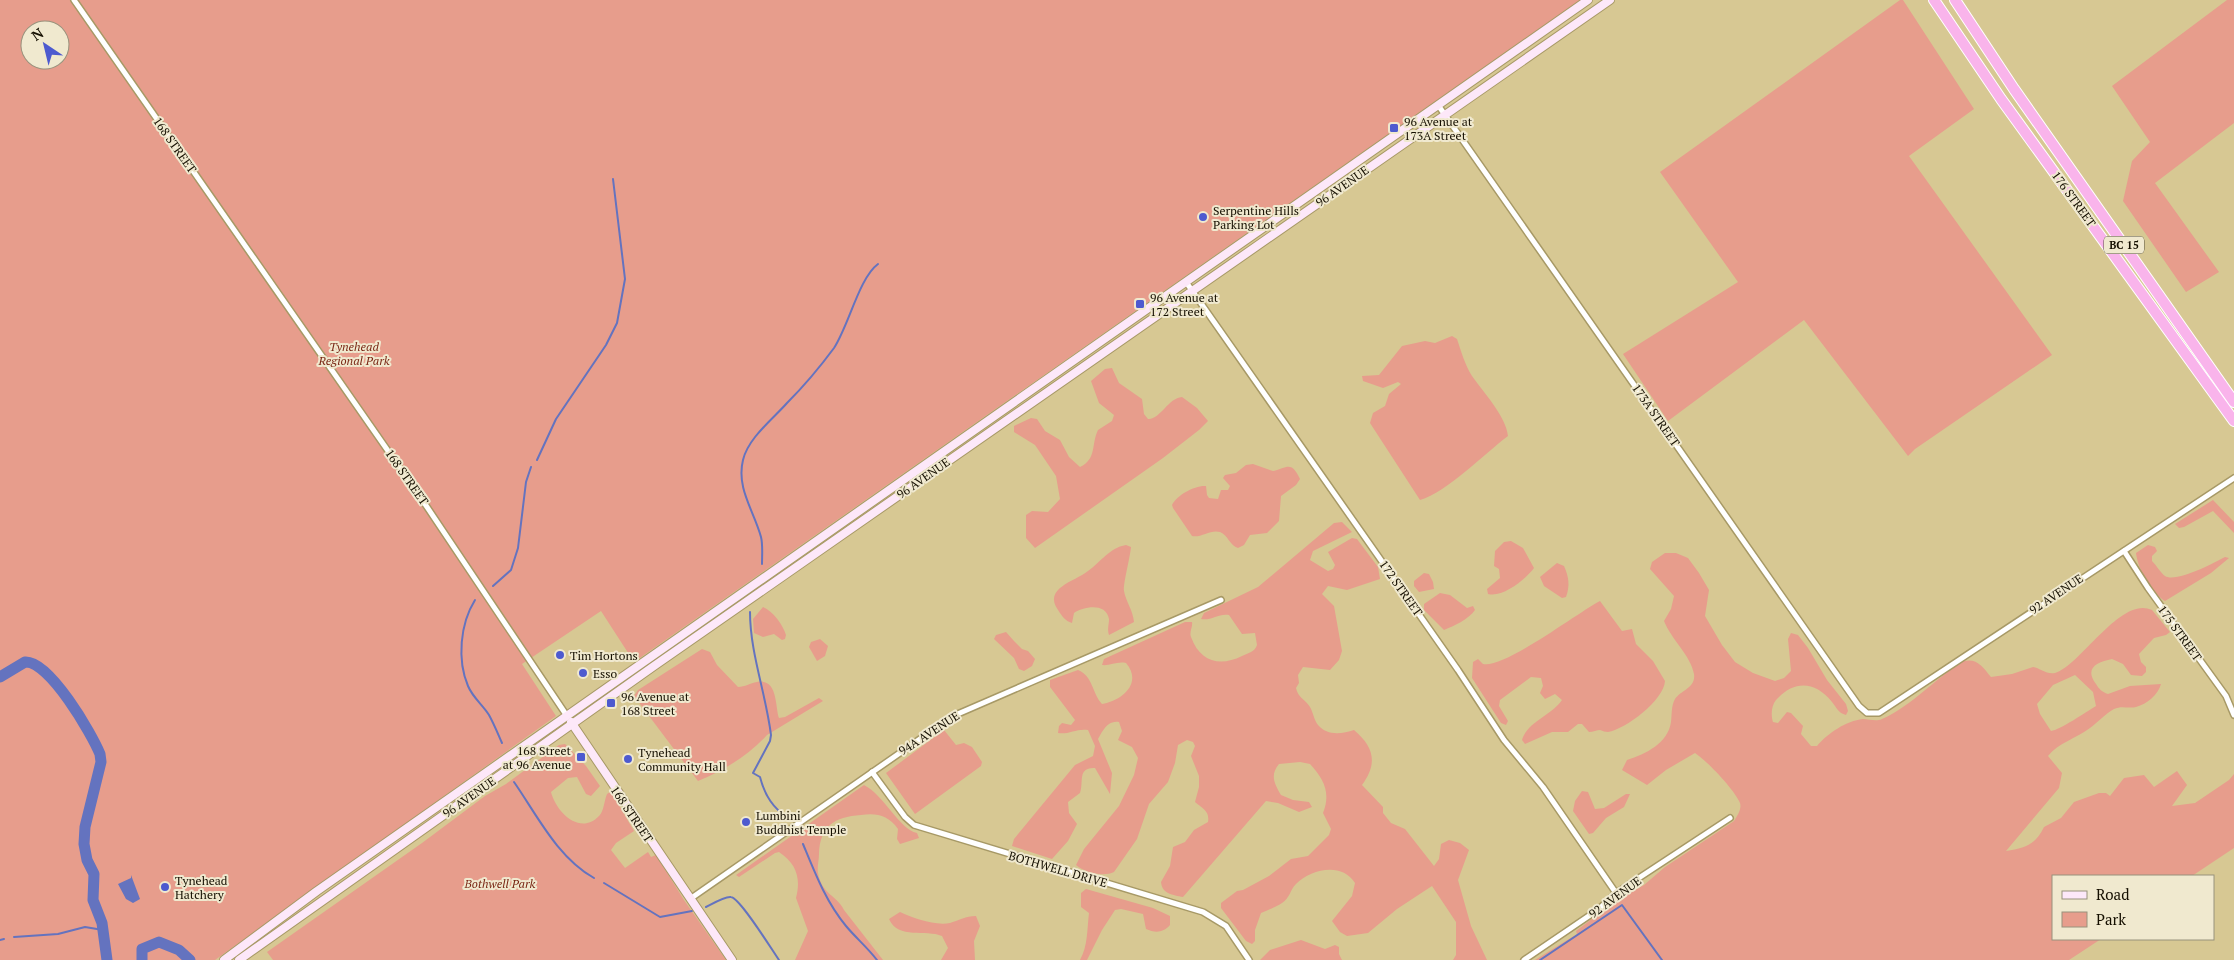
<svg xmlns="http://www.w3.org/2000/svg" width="2234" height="960" font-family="'PT Serif',serif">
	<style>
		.green { fill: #e79d8c; fill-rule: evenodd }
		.water { fill: #6473bf }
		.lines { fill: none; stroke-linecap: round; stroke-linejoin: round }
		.stream { stroke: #6473bf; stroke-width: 2 }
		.river { stroke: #6473bf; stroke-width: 11 }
		.street-casing { stroke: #a79966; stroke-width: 8 }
		.secondary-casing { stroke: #a79966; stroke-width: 10 }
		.highway-casing { stroke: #fff; stroke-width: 12 }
		.street { stroke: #fff; stroke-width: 5 }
		.secondary { stroke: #fde8f9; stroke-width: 8 }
		.highway { stroke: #f9b4eb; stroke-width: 10 }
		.poi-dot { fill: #4d5acf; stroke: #f0e9cf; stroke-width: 2 }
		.labels { text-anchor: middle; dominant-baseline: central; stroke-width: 4; stroke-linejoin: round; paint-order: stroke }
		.shield { fill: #f0e9cf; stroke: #57503e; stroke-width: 1 }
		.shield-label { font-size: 11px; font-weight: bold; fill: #150f00 }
		.poi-label { font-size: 12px; fill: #150f00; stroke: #f0e9cf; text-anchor: start }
		.street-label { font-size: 12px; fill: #150f00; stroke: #f0e9cf }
		.park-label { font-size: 12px; font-style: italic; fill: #7a2715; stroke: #f0e9cf }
	</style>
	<rect width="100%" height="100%" fill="#d7c893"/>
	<!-- green -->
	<g class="green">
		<path d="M0 0H1580L634 662 601 611 522 664 556 716 215 960H0ZM30 30H60V60H30Z"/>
		<path d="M1900 0H1903L1974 109 1909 156 2052 355 1915 449 1908 456 1804 320 1668 421 1623 354 1738 282 1660 172Z"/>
		<path d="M2227 0H2234V123L2155 183 2219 272 2186 292 2123 201 2132 161 2150 142 2112 86Z"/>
		<path d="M1452 336 1457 339C1461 351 1465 365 1472 376 1483 392 1506 416 1508 436 1484 454 1447 492 1420 500L1370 423 1373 413 1385 406 1389 394 1401 384 1398 382 1383 388 1363 381 1362 376 1379 375 1402 346 1425 341 1435 343Z"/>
		<path d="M1112 368 1119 383 1142 399 1144 414 1148 419C1160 420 1168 398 1182 397L1197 408 1208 421 1199 430 1163 458 1035 548 1026 538V515L1032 511 1048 512 1060 499 1056 476 1035 445 1014 432V426L1031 418 1037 419 1045 431 1060 440 1069 457 1080 467C1097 459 1091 444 1098 430L1112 421 1114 415 1099 403 1091 381 1105 369Z"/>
		<path d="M1253 464 1273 471C1287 468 1291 460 1300 479L1296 485 1281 496 1279 521 1267 533 1250 535 1244 545 1238 548C1230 546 1228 535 1220 532 1211 529 1201 538 1192 536L1173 508 1172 505C1177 495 1195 485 1206 486L1207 495 1209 498 1218 499 1221 490H1228L1230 486 1223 478 1225 475 1236 473 1246 465Z"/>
		<path d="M2213 500 2234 522V533L2213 511 2184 527 2179 528 2175 524Z"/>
		<path d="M1342 522 1352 532 1313 551 1310 560 1328 571 1333 569 1335 565 1328 552 1352 538 1357 539 1378 567 1380 579 1347 590 1328 586 1322 594 1334 606 1342 651 1339 660 1330 670 1303 667 1298 675 1299 683 1296 688C1298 698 1305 699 1310 707 1313 712 1314 720 1318 725 1327 736 1342 734 1354 730 1374 747 1378 763 1362 785L1383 807V813L1391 823 1405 829 1434 866 1439 859 1441 844 1449 840 1460 843 1469 850 1458 880 1471 926 1487 960H1453L1456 955V922L1432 886 1397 909 1368 933 1347 936 1340 932 1332 921 1352 896 1355 883C1342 862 1311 869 1296 884 1290 890 1290 898 1282 903 1276 907 1268 910 1261 913L1255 930V941L1252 944 1246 941 1221 908V903L1237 891 1243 890 1269 876 1291 859 1308 856 1329 835 1331 829 1323 813C1331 793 1324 779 1310 764L1300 762 1279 764C1270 775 1274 783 1281 795L1293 800 1309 802 1312 807 1299 812 1278 803 1266 801 1183 897C1173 895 1162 894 1161 882L1170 866 1173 847 1185 842 1194 830 1208 822C1210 811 1202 808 1195 802L1199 787V776L1191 756 1195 746 1193 742 1187 740 1178 745 1175 763 1168 782 1149 804 1137 839 1114 872C1104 877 1085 873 1076 865L1084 849 1119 806 1134 775 1138 758 1132 747 1118 740 1122 731 1119 722C1108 720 1103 730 1098 739L1112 773 1110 794 1095 768C1077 767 1084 782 1080 793L1068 802 1069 813 1077 824 1068 841 1052 859 1012 846 1014 839 1075 765 1093 756 1095 746 1088 730C1077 728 1068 735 1058 733L1059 726 1062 723 1071 725 1075 720 1050 687V680L1078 670C1093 676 1092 693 1102 704 1122 701 1143 683 1126 663 1117 661 1110 666 1102 665L1104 659 1185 622H1192C1193 627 1189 632 1191 637 1200 662 1220 667 1242 656 1248 653 1255 652 1257 645L1255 633 1242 634 1229 615C1219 613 1211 621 1201 619L1204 613 1258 587 1334 523Z"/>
		<path d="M1511 541 1523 548 1534 568C1526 579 1503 598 1488 594L1487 589 1500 578 1499 569 1494 566 1495 551 1504 542Z"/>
		<path d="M1126 545 1131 547C1130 558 1123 584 1124 591 1126 602 1133 610 1134 622L1109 635C1107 629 1109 625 1109 619 1106 602 1083 607 1074 613L1072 623C1065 621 1062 616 1058 610 1043 588 1074 582 1088 571 1101 562 1109 548 1126 545Z"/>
		<path d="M2148 545 2155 547 2157 551 2152 556V561C2156 565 2161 573 2165 576 2176 583 2214 563 2225 557L2229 558 2211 573 2165 601C2151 592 2138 570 2136 553Z"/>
		<path d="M1665 553H1676L1688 558 1699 573 1709 590 1705 616 1722 645 1735 662 1753 673 1775 681 1784 678 1791 671 1788 639 1791 633 1798 635 1808 648 1827 680 1846 704 1848 711 1846 715C1838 713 1837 708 1832 702 1815 681 1794 680 1776 700 1771 706 1771 716 1773 722L1778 723 1787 712 1791 713 1803 726 1801 734 1811 746H1817C1828 733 1846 721 1863 719 1869 719 1876 722 1882 719 1912 706 1935 678 1964 661 1977 658 1983 667 1991 677L2012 674 2033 667C2040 668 2047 675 2055 673 2081 665 2121 595 2152 610L2170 632 2166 635 2154 638 2139 654 2141 662 2146 667V672L2142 676 2131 675 2123 664 2112 659C2097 662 2084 668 2096 684 2099 689 2102 692 2108 694L2130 686 2161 684C2158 695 2147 704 2136 707 2128 709 2122 705 2114 709 2105 714 2098 722 2090 728 2077 738 2058 743 2048 756L2062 773 2059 788 2006 851C2026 848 2036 844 2044 827L2061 818 2074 802 2099 793H2106L2110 796 2124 778 2144 775 2154 787 2177 771 2187 785 2172 806 2195 803 2229 780 2234 774V848L2192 876H2053V939H2101L2069 960H1535L1577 934 1576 931 1618 899 1644 885 1665 867 1734 821C1737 816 1742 809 1740 803 1735 790 1706 760 1695 753L1666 770 1647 785 1622 770 1627 760C1646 754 1668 743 1671 722 1672 715 1671 706 1675 699 1681 690 1696 688 1694 674 1691 656 1671 639 1664 621L1671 609 1674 596 1650 569 1652 562ZM2075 675 2093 692 2096 706C2086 712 2060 730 2051 731L2040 714 2037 704 2053 685Z"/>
		<path d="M1557 563 1564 566C1569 577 1570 586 1566 597L1562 598 1544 586 1540 577Z"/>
		<path d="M1424 573 1429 574 1433 582 1434 589 1419 592 1414 586V581Z"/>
		<path d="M1440 593 1450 595 1467 608 1473 606 1475 610C1469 619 1454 626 1444 630L1424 610V604Z"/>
		<path d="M1600 601 1622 631 1632 629 1636 644 1653 661 1665 681C1664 700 1626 729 1608 732 1605 732 1603 731 1600 730 1597 730 1593 732 1589 732L1582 724H1578L1568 732H1552L1525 744 1522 740C1527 722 1552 715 1562 700L1555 694 1545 699 1540 693 1543 686 1541 678 1531 677 1500 700 1499 706 1508 721 1506 725 1501 723 1472 678 1473 662 1478 659 1483 664C1504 669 1577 613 1600 601Z"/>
		<path d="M763 607C773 611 783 625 786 635L785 639 782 640 774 634 763 637 754 633 753 619Z"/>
		<path d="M1006 632 1014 641 1022 649 1028 651 1035 659 1032 666 1024 671 1019 669 1014 658 994 639 996 635Z"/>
		<path d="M820 639 828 646 825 656 817 661 809 647 811 642Z"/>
		<path d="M702 649 710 652 717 665 738 687C745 687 750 683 757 682 778 678 775 706 779 718L785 717 819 698 823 701 767 735C749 755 723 771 698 781L634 696 638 690Z"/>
		<path d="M944 730 956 745 964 743 972 747 982 762 981 766 915 814 886 773Z"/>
		<path d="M565 744 586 766 600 786 591 796 586 794 577 777 568 778 551 792C556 812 580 836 599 816 604 811 604 801 607 794L610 792 613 795 634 831 616 843 611 850 625 868 648 852 651 857 656 855 684 900 726 960H273L267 952 422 843 485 796 506 784 559 745Z"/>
		<path d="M864 785C884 795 899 829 917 833L919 838 900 844 897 839 898 829C888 815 877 813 861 815 834 817 820 826 819 854 819 860 817 867 818 873 822 895 837 895 844 910L883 960H795L808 931 796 898C801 879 797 864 779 852L775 853 739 877 736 875Z"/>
		<path d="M1582 791 1588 792 1595 809 1604 808 1626 794H1630L1624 807 1606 818 1593 833 1589 834 1573 811 1575 801Z"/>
		<path d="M1086 889 1153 908 1170 916V925C1163 933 1155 933 1146 929L1143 914 1121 909 1115 910 1102 930 1087 960H1080C1088 946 1087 929 1089 913L1081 907V893Z"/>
		<path d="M900 912C913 918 935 926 950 923 960 920 965 916 976 916L980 926 974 941 975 960H941L948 948 942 936C926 929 898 940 889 919Z"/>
		<path d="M1301 940 1325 949 1335 945 1339 947V954L1342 960H1260L1270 950Z"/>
	</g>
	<!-- water -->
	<path class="water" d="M131 875 140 899 133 903 126 899 118 884 131 878Z"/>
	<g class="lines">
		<!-- stream -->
		<g class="stream">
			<path d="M537 460 556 419 606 345 617 323 625 279 613 179"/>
			<path d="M762 564C762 555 763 545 761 537 754 511 736 488 743 460 748 438 773 419 787 403 804 386 820 367 834 348 849 325 859 278 878 264"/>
			<path d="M493 586 511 570 518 548 526 482 531 467"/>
			<path d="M475 600C460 624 457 660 468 686 473 698 483 705 489 715 494 724 498 734 502 743"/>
			<path d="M750 612C750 653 766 694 771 735L770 741 753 773 760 777C765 796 773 808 789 819"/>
			<path d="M514 782C537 815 557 857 594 878"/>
			<path d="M803 844C815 873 826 902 846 926 856 938 867 947 877 960"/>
			<path d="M604 883 660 917 692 911"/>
			<path d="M706 907C712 904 725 896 731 897 740 898 772 950 779 960"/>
			<path d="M14 937 58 934 85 927 103 930"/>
			<path d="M0 940 4 939"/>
			<path d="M1540 960 1622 905 1662 960"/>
		</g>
		<!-- river -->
		<g class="river">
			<path d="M0 677 25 662C49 660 92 734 100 754L101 762 85 827 84 844 87 860 94 874 93 900 102 923 107 960"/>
			<path d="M142 960V949L159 942 179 950 190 960"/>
		</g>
		<!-- street casing -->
		<g class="street-casing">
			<g id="street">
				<path d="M74 0 425 504 567 716"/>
				<path d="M1438 105 1859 706 1867 713H1879L2234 478"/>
				<path d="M1186 282 1458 670 1504 740 1543 787 1616 893"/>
				<path d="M2124 551 2148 588 2226 696 2234 715"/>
				<path d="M872 772 905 817 914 825 1203 912 1226 926 1249 960"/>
				<path d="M690 899 953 716 1221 600"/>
				<path d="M1524 960 1599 909 1616 893 1730 818"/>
			</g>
		</g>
		<!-- secondary casing -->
		<g class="secondary-casing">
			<g id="secondary">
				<path d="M571 722 732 960"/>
				<path d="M224 960 317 891 1588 0"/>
				<path d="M239 960 654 666 1610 0"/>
			</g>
		</g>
		<!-- highway casing -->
		<g class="highway-casing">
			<g id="highway">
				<path d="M1934 0 2001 99 2234 421"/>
				<path d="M1955 0 2014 89 2234 402"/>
			</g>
		</g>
		<!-- street -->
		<use href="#street" class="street"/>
		<!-- secondary -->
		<use href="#secondary" class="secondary"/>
		<!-- highway -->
		<use href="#highway" class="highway"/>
	</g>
	<!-- markers -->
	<g class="poi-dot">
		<rect x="1389" y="123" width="10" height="10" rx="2.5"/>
		<circle cx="1203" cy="217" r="5"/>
		<rect x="1135" y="299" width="10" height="10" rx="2.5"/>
		<circle cx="560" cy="655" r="5"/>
		<circle cx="583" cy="673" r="5"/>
		<rect x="606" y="698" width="10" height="10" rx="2.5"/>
		<rect x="576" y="752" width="10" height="10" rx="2.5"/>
		<circle cx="628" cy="759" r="5"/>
		<circle cx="746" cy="822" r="5"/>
		<circle cx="165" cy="887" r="5"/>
	</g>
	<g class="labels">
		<!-- shield labels -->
		<rect class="shield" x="2104" y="236.5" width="40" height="17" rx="4"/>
		<g class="shield-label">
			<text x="2124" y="245">BC 15</text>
		</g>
		<!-- poi labels -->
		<g class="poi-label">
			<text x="1404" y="121">96 Avenue at<tspan x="1404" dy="14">173A Street</tspan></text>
			<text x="1213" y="210">Serpentine Hills<tspan x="1213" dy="14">Parking Lot</tspan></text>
			<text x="1150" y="297">96 Avenue at<tspan x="1150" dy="14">172 Street</tspan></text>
			<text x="570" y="655">Tim Hortons</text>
			<text x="593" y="673">Esso</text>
			<text x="621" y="696">96 Avenue at<tspan x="621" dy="14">168 Street</tspan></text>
			<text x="571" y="750" text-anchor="end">168 Street<tspan x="571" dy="14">at 96 Avenue</tspan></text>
			<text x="638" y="752">Tynehead<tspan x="638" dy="14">Community Hall</tspan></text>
			<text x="756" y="815">Lumbini<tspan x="756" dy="14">Buddhist Temple</tspan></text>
			<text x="175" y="880">Tynehead<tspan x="175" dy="14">Hatchery</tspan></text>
		</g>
		<!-- street labels -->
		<g class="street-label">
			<text transform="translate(175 145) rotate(55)">168 STREET</text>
			<text transform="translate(1342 186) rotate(-35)">96 AVENUE</text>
			<text transform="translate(2074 199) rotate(54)">176 STREET</text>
			<text transform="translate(1656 415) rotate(55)">173A STREET</text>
			<text transform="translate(407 477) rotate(55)">168 STREET</text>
			<text transform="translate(923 478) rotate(-35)">96 AVENUE</text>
			<text transform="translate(1401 588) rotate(55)">172 STREET</text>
			<text transform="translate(2056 594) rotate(-34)">92 AVENUE</text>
			<text transform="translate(2180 633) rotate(54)">175 STREET</text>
			<text transform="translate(929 733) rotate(-33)">94A AVENUE</text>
			<text transform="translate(469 797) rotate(-35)">96 AVENUE</text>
			<text transform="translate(632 814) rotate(56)">168 STREET</text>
			<text transform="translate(1058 869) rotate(16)">BOTHWELL DRIVE</text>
			<text transform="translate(1615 897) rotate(-36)">92 AVENUE</text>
		</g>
		<!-- park labels -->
		<g class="park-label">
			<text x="354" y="346">Tynehead<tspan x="354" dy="14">Regional Park</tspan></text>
			<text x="500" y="883">Bothwell Park</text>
		</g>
	</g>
	<!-- legend -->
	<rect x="2052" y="875" width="162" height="65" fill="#f0e9cf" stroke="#98927c"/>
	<rect x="2062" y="891" width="25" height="8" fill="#fde8f9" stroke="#98927c"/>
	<text x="2096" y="900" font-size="15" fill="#150f00">Road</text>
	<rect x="2062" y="912" width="25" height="15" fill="#e79d8c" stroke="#98927c"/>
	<text x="2096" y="925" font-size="15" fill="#150f00">Park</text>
	<!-- north arrow -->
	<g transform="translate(45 45) rotate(325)"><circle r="24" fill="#f0e9cf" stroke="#98927c"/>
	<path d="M0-4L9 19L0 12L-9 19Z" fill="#4d5acf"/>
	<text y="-8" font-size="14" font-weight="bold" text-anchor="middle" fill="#150f00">N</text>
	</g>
</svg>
